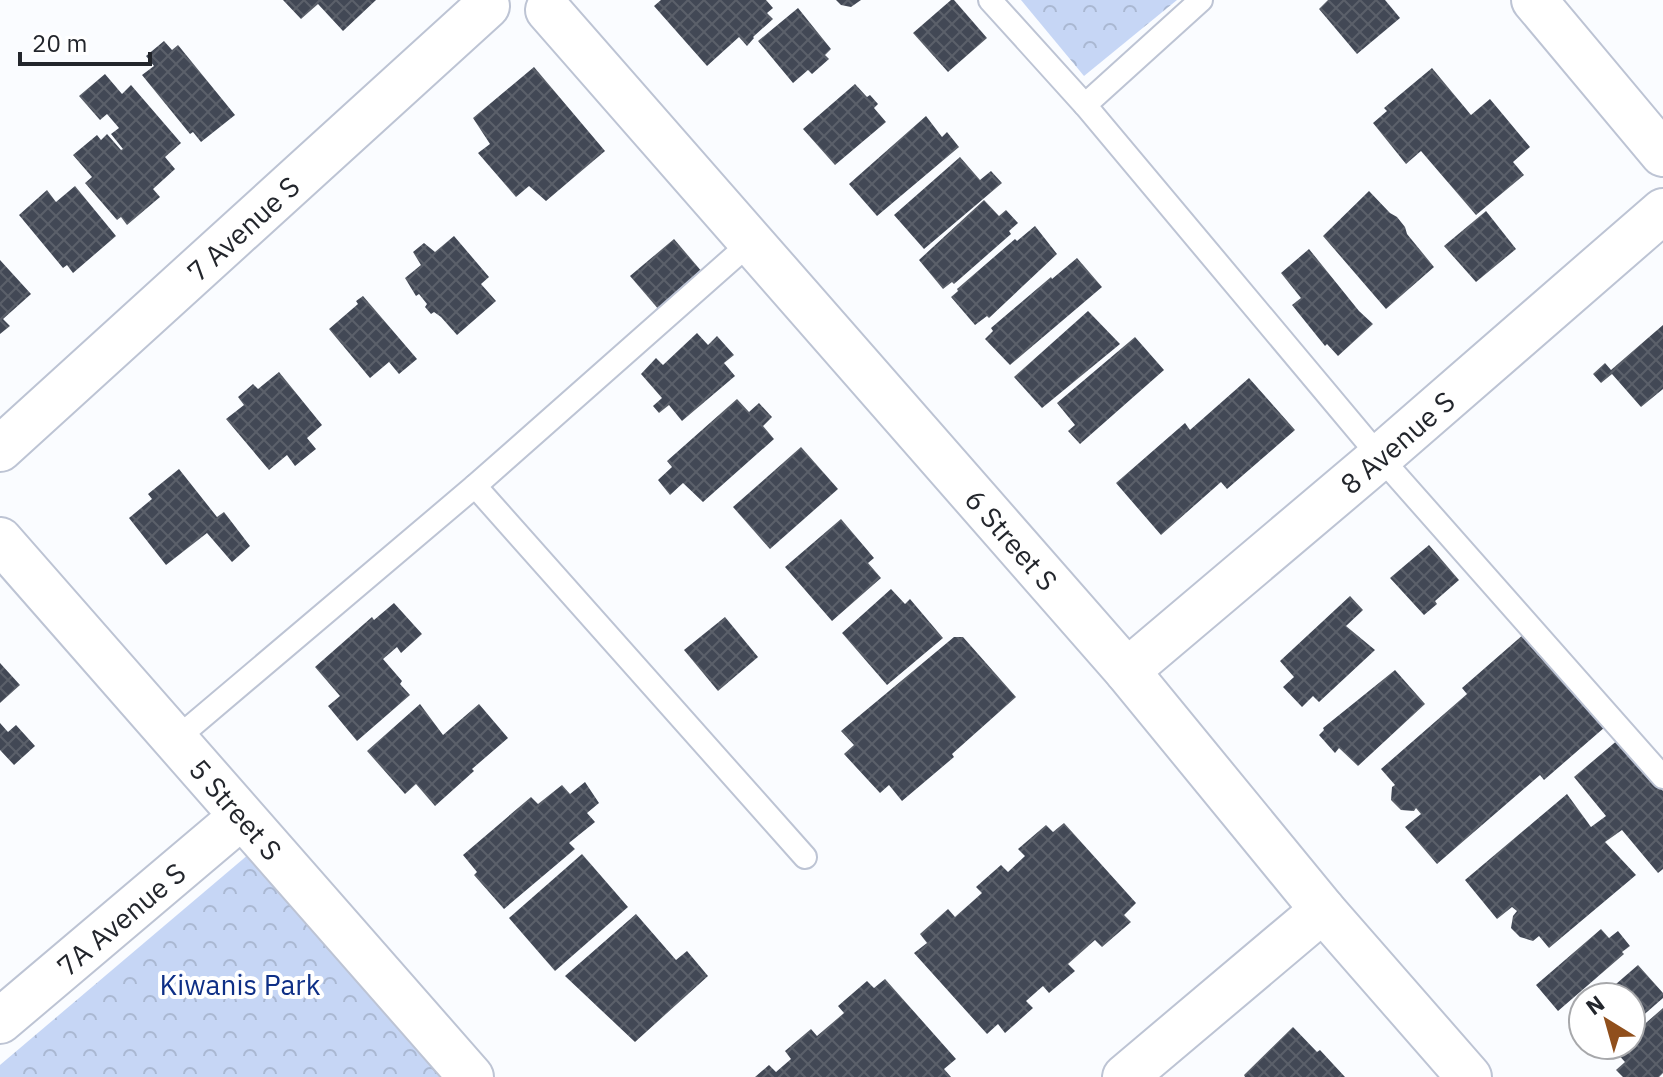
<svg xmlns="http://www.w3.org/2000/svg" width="1663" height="1077" font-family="'IBM Plex Sans',sans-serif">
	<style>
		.park { fill: url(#park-crowns) }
		.building { fill: url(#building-cross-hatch) }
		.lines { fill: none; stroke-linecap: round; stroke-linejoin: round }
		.lane-casing { stroke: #bdc4d4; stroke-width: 26 }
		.street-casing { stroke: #bdc4d4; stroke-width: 48 }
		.lane { stroke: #fff; stroke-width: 22 }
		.street { stroke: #fff; stroke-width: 44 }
		.labels { text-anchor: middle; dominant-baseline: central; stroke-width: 8; stroke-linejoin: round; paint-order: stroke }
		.street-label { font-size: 28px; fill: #23262c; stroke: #fff }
		.park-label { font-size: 28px; fill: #0e2f86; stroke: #fff }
	</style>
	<defs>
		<pattern id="park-crowns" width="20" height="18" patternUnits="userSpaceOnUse" patternTransform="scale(2)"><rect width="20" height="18" fill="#c6d6f5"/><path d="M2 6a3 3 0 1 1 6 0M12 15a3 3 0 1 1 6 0" fill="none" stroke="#aab8d2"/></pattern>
		<pattern id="building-cross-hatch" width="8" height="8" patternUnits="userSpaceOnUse" patternTransform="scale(2)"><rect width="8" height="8" fill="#424855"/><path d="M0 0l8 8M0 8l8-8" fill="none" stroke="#5b606a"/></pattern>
	</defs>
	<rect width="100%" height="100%" fill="#fafcff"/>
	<!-- park -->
	<g class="park">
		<path d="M1021 0H1177L1084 76Z"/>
		<path d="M249 854 446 1077H0V1065Z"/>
	</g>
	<!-- building -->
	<g class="building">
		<path d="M283 0H376L343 31 318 4 301 19Z"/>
		<path d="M661 0H766L773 8 767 13 773 19 753 37 754 38 747 46 739 37 707 66 654 6Z"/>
		<path d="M836 0H861L851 7 841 5Z"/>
		<path d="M951 0H954L987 38 948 72 913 33Z"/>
		<path d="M1328 0H1385L1400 18 1357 54 1319 9Z"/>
		<path d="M798 8 831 49 825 55 829 59 812 74 808 70 793 83 758 41Z"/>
		<path d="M164 41 172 50 178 45 235 115 201 142 193 132 190 134 142 75 154 66 146 56Z"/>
		<path d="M534 67 605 151 546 201 529 186 516 197 478 153 490 144 473 118Z"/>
		<path d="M1432 68 1471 115 1490 99 1530 147 1513 162 1524 175 1476 215 1421 151 1406 164 1373 123 1387 111 1384 108Z"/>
		<path d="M105 74 122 94 131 85 181 143 165 157 175 169 153 189 160 197 127 225 121 217 117 220 85 183 92 177 73 155 97 135 101 140 107 134 121 150 123 149 111 134 119 128 107 114 100 120 79 96Z"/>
		<path d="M855 84 867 97 870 95 878 104 874 108 886 122 835 165 803 129Z"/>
		<path d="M926 116 942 137 947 132 959 147 877 216 849 184Z"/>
		<path d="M960 157 980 180 991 171 1002 183 924 249 894 215Z"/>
		<path d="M75 186 116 236 73 273 67 265 63 268 19 215 47 190 56 202Z"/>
		<path d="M1369 191 1390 213 1397 217 1405 227 1407 234 1434 267 1386 309 1323 236Z"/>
		<path d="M984 200 999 216 1006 210 1018 223 1009 231 1011 234 954 284 952 282 943 289 919 260Z"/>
		<path d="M1486 211 1516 249 1476 282 1444 246Z"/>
		<path d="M1035 226 1057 254 989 318 987 316 975 325 951 297 958 291 957 289 1015 239 1017 241Z"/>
		<path d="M454 236 489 277 481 284 496 301 457 335 441 317 434 312 431 314 425 307 427 304 419 294 416 296 405 278 421 265 413 252 424 243 435 252Z"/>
		<path d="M674 239 703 273 660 311 630 276Z"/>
		<path d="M1309 249 1359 311 1373 324 1338 356 1327 344 1325 346 1292 305 1301 298 1281 273Z"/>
		<path d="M1077 258 1102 287 1010 365 985 339 993 331 991 328 1051 277 1052 279Z"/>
		<path d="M0 260 31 294 3 319 10 326 0 334Z"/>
		<path d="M363 296 417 359 399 374 389 362 370 378 329 329 358 304 356 301Z"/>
		<path d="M1088 311 1120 344 1042 408 1014 377Z"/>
		<path d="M1663 325V389L1641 407 1612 374 1601 383 1593 374 1605 363 1611 370Z"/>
		<path d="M697 333 708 345 717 336 734 355 724 363 735 376 682 421 669 405 659 413 653 406 662 398 641 374 656 358 663 365Z"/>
		<path d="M1135 337 1164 370 1080 444 1068 431 1075 425 1057 403Z"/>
		<path d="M279 372 322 425 307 438 316 449 295 466 287 455 269 470 226 419 244 405 238 397 253 384 258 389Z"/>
		<path d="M1249 378 1295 430 1227 489 1221 482 1161 535 1116 483 1185 423 1190 430Z"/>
		<path d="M737 399 749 412 759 403 772 417 763 426 774 439 703 502 683 483 670 495 658 480 672 467 667 461Z"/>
		<path d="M801 447 838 489 770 549 733 507Z"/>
		<path d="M179 469 217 517 224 512 250 546 232 562 207 533 166 565 129 518 152 499 148 494Z"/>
		<path d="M841 519 874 558 868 563 881 578 832 621 785 567Z"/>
		<path d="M1429 545 1459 580 1435 601 1437 604 1424 615 1390 578Z"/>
		<path d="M891 589 905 604 910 599 943 638 887 685 842 633Z"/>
		<path d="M1350 596 1363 610 1346 626 1375 650 1319 702 1313 696 1302 707 1283 687 1294 677 1280 661Z"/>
		<path d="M394 603 422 634 401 653 397 647 383 659 402 681 400 684 410 695 357 741 328 706 340 696 315 667 372 617 374 620Z"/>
		<path d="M725 617 758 657 718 691 684 650Z"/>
		<path d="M1524 634 1605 727 1544 780 1540 775 1437 864 1405 827 1421 814 1416 808 1414 811 1401 810 1391 800 1392 787 1395 785 1381 769 1467 694 1462 688Z"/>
		<path d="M954 637H963L1016 697 952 754 954 757 902 801 889 785 880 793 844 754 854 745 841 731Z"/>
		<path d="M0 663 20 685 0 703Z"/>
		<path d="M1395 670 1425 704 1358 766 1339 748 1335 753 1319 735 1324 730 1323 728Z"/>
		<path d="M420 704 443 735 479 704 508 738 472 769 474 771 435 806 416 784 405 794 367 751Z"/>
		<path d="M0 723 8 732 16 725 35 746 14 765 0 750Z"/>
		<path d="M1619 739 1663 791V869L1658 873 1622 830 1605 842 1636 875 1549 948 1539 936 1533 941 1520 937 1511 928 1513 916 1517 911 1512 907 1497 919 1465 880 1567 794 1591 827 1606 816 1574 777Z"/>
		<path d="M585 782 599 803 587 813 595 822 569 843 575 849 504 909 474 875 477 872 463 855 531 797 538 804 562 785 570 794Z"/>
		<path d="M1064 823 1136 903 1124 915 1131 922 1102 947 1095 940 1068 964 1075 971 1049 993 1043 986 1026 1001 1033 1008 1005 1033 998 1024 987 1034 914 953 927 943 920 934 948 909 955 917 982 893 976 887 1001 865 1008 872 1025 856 1018 849 1046 825 1053 832Z"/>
		<path d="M582 854 628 907 555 971 509 918Z"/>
		<path d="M636 914 676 960 687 951 708 976 635 1042 565 976Z"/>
		<path d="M1601 929 1609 938 1618 931 1630 946 1622 952 1624 954 1558 1011 1536 985Z"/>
		<path d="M1638 965 1663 993V998L1631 1026V997H1601Z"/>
		<path d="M885 979 956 1059 944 1069 951 1077H755L769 1065 776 1072 791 1059 785 1051 811 1029 817 1036 844 1013 838 1006 867 981 874 988Z"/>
		<path d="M1663 1008V1073L1659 1077H1623L1616 1070 1625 1062 1615 1051 1621 1045H1631V1036Z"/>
		<path d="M1583 1016V1038L1572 1025Z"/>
		<path d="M1293 1027 1317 1052 1320 1050 1345 1077H1245L1244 1075Z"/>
		<path d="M1590 1045H1609L1598 1055Z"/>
	</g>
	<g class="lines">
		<!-- lane casing -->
		<g class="lane-casing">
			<g id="lane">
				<path d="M990 0 1085 105 1380 457 1663 777"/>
				<path d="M1085 105 1201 0"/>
				<path d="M475 486 805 857"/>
				<path d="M175 740 475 486 750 243"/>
			</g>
		</g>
		<!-- street casing -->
		<g class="street-casing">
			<g id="street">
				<path d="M1534 0 1663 154"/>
				<path id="s1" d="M548 10 1127 671 1323 910 1469 1077"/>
				<path id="s2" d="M0 449 487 6"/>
				<path id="s3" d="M0 540 471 1077"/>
				<path id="s4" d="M1127 671 1380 457 1663 211"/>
				<path id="s5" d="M0 1021 241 817"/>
				<path d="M1125 1077 1323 910"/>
			</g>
		</g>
		<!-- lane -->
		<use href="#lane" class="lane"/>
		<!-- street -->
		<use href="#street" class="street"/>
	</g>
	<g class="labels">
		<!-- street labels -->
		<g class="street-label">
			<text stroke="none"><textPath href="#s2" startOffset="328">7 Avenue S</textPath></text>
			<text stroke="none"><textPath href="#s4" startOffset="354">8 Avenue S</textPath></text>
			<text stroke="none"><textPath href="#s1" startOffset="704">6 Street S</textPath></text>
			<text stroke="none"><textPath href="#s3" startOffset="358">5 Street S</textPath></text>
			<text stroke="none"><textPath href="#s5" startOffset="158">7A Avenue S</textPath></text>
		</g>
		<!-- park labels -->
		<g class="park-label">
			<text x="240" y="984">Kiwanis Park</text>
		</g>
	</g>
	<!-- north arrow -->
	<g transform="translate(1607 1021) rotate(323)"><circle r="38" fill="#ffffff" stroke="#a7a8ab" stroke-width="2"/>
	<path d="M0-6L14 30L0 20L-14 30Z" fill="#904f1c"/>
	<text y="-12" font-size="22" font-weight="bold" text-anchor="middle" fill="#23262c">N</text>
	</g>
	<!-- scale -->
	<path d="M20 52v12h130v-12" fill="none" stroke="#23262c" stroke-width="4"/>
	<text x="32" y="52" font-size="24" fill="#23262c" stroke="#ffffff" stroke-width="6" paint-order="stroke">20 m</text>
</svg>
